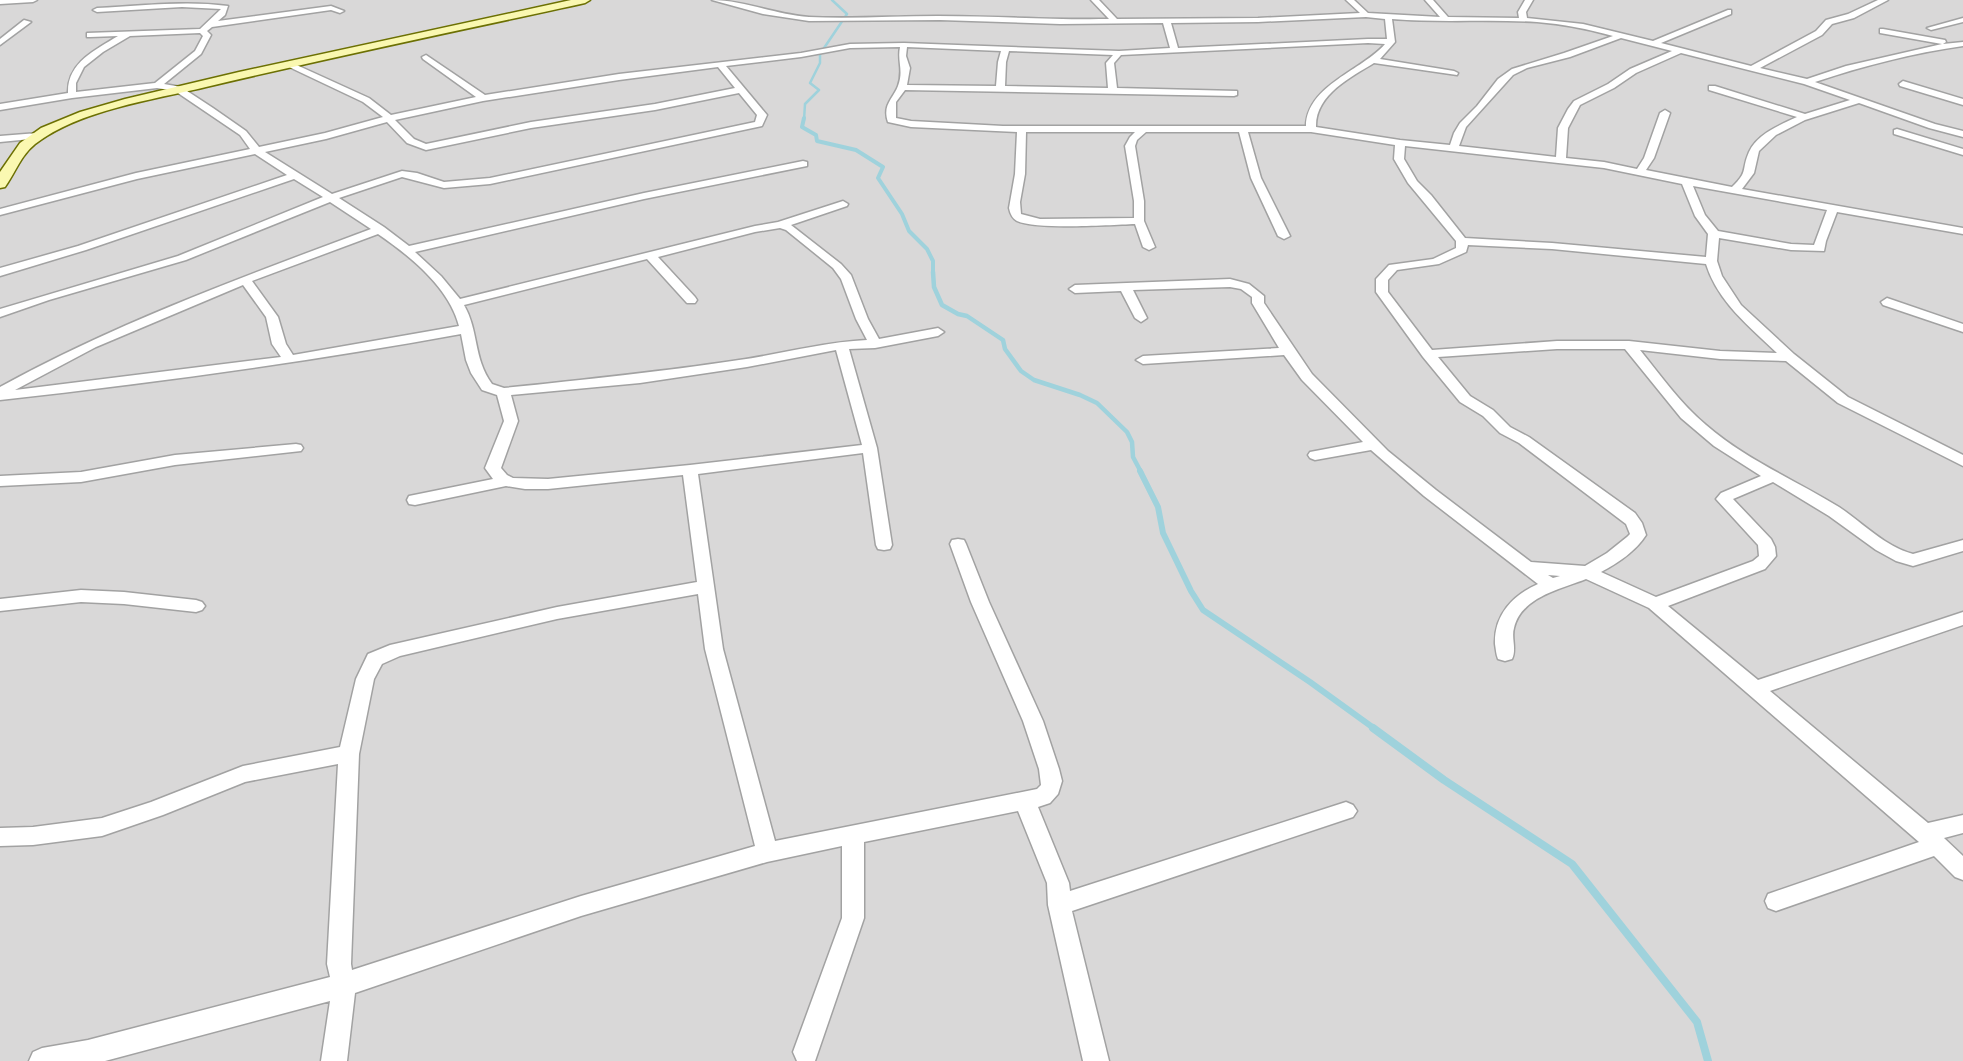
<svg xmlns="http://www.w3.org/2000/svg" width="1963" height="1061" font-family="'Nunito Sans',sans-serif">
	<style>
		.residential { fill: #d9d8d8 }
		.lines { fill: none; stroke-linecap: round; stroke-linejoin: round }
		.stream-far4 { stroke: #9fd2dc; stroke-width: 2.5 }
		.stream-far3 { stroke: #9fd2dc; stroke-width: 4 }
		.stream-far2 { stroke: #9fd2dc; stroke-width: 4.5 }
		.stream-far1 { stroke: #9fd2dc; stroke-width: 6 }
		.stream { stroke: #9fd2dc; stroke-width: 8 }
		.street-casing { stroke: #a2a2a2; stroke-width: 3 }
		.secondary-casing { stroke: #6c7003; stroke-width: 3 }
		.street { fill: #fff; fill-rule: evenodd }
		.secondary { fill: #faf8b1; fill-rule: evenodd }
	</style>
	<rect width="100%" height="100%" fill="#ede8e0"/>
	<!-- residential -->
	<rect class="residential" x="0" y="0" width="1963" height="1061"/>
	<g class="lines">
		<!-- stream-far4 -->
		<path class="stream-far4" d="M804 120 805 104 819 90 810 83 820 63V54L847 14 832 0"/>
		<!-- stream-far3 -->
		<path class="stream-far3" d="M804 118 802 127 816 135 817 141 856 150 883 167 878 178 902 214 909 231 927 249 933 261V274"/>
		<!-- stream-far2 -->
		<path class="stream-far2" d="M933 272 934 287 942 305 958 314 967 316 1003 340 1005 349 1021 371 1034 380 1080 395 1097 403 1127 432 1132 442 1133 457 1141 472"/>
		<!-- stream-far1 -->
		<path class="stream-far1" d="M1140 471 1158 507 1163 533 1191 591 1203 610 1310 682 1375 729"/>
		<!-- stream -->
		<path class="stream" d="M1373 728 1444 780 1572 864 1697 1022 1708 1061"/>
		<!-- street casing -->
		<g class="street-casing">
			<g id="street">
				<path d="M0 0H37L33 2 0 4Z"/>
				<path d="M712 0C743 0 777 15 809 17 852 19 896 16 938 16 995 16 1052 20 1109 19L1091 0H1099L1117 19 1258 18 1360 13 1346 0H1354L1368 13 1440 17 1425 0H1433L1448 17 1519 18 1518 12 1525 0H1533L1526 12 1527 18 1583 24 1653 41 1728 10H1731V14L1661 43 1751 66 1816 31 1826 20 1848 14 1878 0H1888L1854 18 1832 24 1822 35 1760 68 1807 79 1846 66 1942 44 1880 33V29H1883L1945 40 1946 42 1943 44 1963 42V46C1913 53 1863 66 1815 82L1935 124 1963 131V137L1929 128 1859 103 1805 120 1776 135 1759 151 1754 173 1742 189 1963 228V234L1837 212 1826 241 1824 251 1791 250 1719 238 1717 261 1722 276 1741 305 1794 354 1848 397 1963 455V466L1838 403 1786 361 1720 359 1640 350C1661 376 1680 403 1706 425 1745 459 1795 480 1839 507 1863 523 1884 546 1913 554L1963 540V551L1913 566 1896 561 1876 550 1829 516 1773 482 1733 499 1771 539 1775 547 1776 556 1765 569 1668 606 1758 680 1963 612V625L1770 691 1928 823 1963 815V833L1944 838 1963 856V880L1955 877 1934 856 1776 911 1768 908 1765 901 1768 894 1919 842 1649 608 1586 579C1561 589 1521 597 1514 628 1511 638 1517 649 1512 659L1505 661 1498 659C1496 654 1496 650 1495 644 1494 615 1513 595 1538 584L1424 496 1371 450 1315 460 1310 458 1308 455 1310 452 1363 442 1302 380 1284 355 1143 364 1136 360 1143 356 1279 348 1252 303V297L1241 289 1230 287 1133 290 1147 318 1141 322 1135 318 1121 291 1075 293 1069 289 1075 285 1230 279 1249 284 1264 296V303L1312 374 1388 451 1436 490 1531 562 1585 566 1607 553 1627 537 1630 534 1626 524 1519 443 1500 433 1483 416 1460 402 1423 357 1376 292V279L1389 265 1433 259 1456 248V241L1408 183 1394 159 1395 145 1311 132H1248L1261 178 1290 236 1284 239 1278 236 1251 178 1239 132H1146L1137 140 1135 146 1144 201V221L1155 247 1149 250 1143 247 1135 224C1109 225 1037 230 1017 221 1012 218 1010 213 1009 208L1015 174 1017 132 911 127 888 122C882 105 893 99 898 86 904 70 897 62 900 47L850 48 801 57 726 66 767 115 762 126 490 184 444 188 402 177 339 198 384 227 409 246 644 193 803 161 807 162V166L644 199 415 252 441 276 460 299 755 226 778 222 843 201 848 204 847 206 791 225 841 264 851 275 868 319 879 339 938 328 944 332 938 336 875 348 849 349 877 448 892 545 890 549 884 550 878 549 876 545 863 453 698 474 723 649 775 841 1037 789 1041 785 1039 769 1023 721 971 602 950 544 952 540 958 539 964 540 966 544 989 602 1043 721 1059 769 1062 781 1058 794 1050 803 1038 807 1069 883 1070 891 1346 802 1353 805 1357 811 1353 817 1072 911 1109 1061H1083L1048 905 1047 883 1018 811 864 842V918L815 1061H797L793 1052 842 918V846L767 862 581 916 355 993 347 1061H321L330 1001 105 1061H29L33 1052 42 1048 88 1040 330 977 327 964 338 764 245 782 163 815 102 836 33 845 0 846V828L33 827 102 818 151 802 243 766 340 747 356 679 368 654 390 645 557 607 697 582 683 475 548 489H525L506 486 415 505 409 504 407 500 409 496 493 479 485 468 504 421 497 395 482 390 471 373 466 360 461 334C308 362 154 383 0 400V387C118 322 245 276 371 229L330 202 186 260 49 300 0 317V309L178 256 323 197 294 179 86 250 0 276V268L78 246 287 175 255 154 137 179 0 215V209L136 173 250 149 240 135 175 91 157 88 72 98 0 110V104L68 93C67 63 95 50 118 36L90 37H87V33L200 29 221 9 182 7 97 12 93 10 97 8C140 6 186 0 228 6L225 15 218 21 331 6 344 11 340 13 331 10 212 27 207 31 211 35 201 54 164 84 181 87 213 108 246 131 259 147 325 133 383 117 363 102 287 66V62H290L369 98 391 115 476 97 423 59 422 57 426 55 485 95 619 74 801 53 850 44 904 43 1119 51 1170 48 1163 23 1060 24 940 20 809 21 763 14ZM1366 17 1385 19 1387 39H1368L1178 48 1171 23 1258 22ZM1392 19C1440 23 1489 19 1537 22 1563 24 1588 29 1613 36L1564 53 1512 69 1498 79 1477 106 1460 123 1454 133 1450 145 1400 140 1316 127C1315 95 1351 77 1374 63L1457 75 1458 73 1454 71 1380 59 1395 42ZM200 33 203 36 195 51 155 83 76 92V83L84 67 103 52 130 36ZM1621 38 1672 51 1630 69 1608 84 1574 101 1568 109 1558 128 1556 157 1459 146 1466 127 1513 75 1527 68 1570 57ZM1368 43 1385 44C1363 70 1307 85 1306 126H1003L911 121 896 118V102L905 90 1234 96 1237 95V91L1117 88 1114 63 1121 55ZM907 47 1001 51 998 62 996 86 907 85 910 68 906 56ZM1009 51 1113 55 1106 63 1108 88 1005 86 1006 62ZM1681 53 1804 84 1850 100 1805 114 1715 86H1709V90L1797 117C1780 125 1757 134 1749 152 1741 170 1749 171 1732 187L1646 170 1654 158 1670 113 1665 110 1660 113 1644 158 1637 169 1604 162 1566 158 1568 128 1580 105 1614 88 1636 73ZM718 67 735 88 655 104 531 122 426 144 414 139 395 120 483 101 619 80ZM739 93 757 115 755 122 490 178 444 182 417 173 402 171 332 194 265 152 326 139 387 122 407 143 426 150 531 128 655 110ZM1026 132H1135L1130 137 1125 146 1134 201V218L1040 219 1021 214 1020 202 1025 174ZM1405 146 1604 168 1682 184 1695 216 1708 234 1706 257 1552 243 1465 238 1431 195 1417 181 1404 159ZM1693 186 1827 210 1814 245 1791 244 1718 231 1705 215ZM780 228 786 230 833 268 841 279 856 319 867 340C823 342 782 354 739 360 660 372 582 380 504 388L492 384C473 358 479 331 464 305L647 259 687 303H695L697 300 695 297 658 257 755 232ZM378 234C410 256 449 287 459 326L293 355 286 344 278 317 252 281ZM1468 245 1552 249 1706 264C1718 302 1749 326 1777 353L1720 351 1629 341H1557L1432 350 1388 292V280L1397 270 1439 264 1466 252ZM243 285 266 317 272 344 281 357 15 390 96 347ZM1557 349H1625L1681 418 1714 446 1761 476 1721 493 1716 499 1758 545 1759 556 1753 561 1656 597 1601 572C1618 563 1636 551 1646 535L1642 523 1635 513 1529 437 1510 427 1493 410 1470 396 1438 357ZM836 350 862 445 690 465 548 479 513 478 507 475 501 468 518 421 511 395 640 383 747 367ZM1548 575 1560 576 1553 578ZM698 594 705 649 755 846 581 896 352 970 351 964 359 754 374 679 382 664 400 656 557 619Z"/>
				<path d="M1963 18V22L1931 30 1927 28Z"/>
				<path d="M24 20 31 22 0 45V39Z"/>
				<path d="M1903 81 1963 99V105L1900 86 1899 84Z"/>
				<path d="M1897 129 1963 149V155L1894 134V130Z"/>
				<path d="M38 133 43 136 41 138 0 142V136Z"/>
				<path d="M1887 298 1963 324V332L1883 305 1881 302Z"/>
				<path d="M296 444 301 445 303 448 301 451 175 465 81 482 0 486V476L81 472 175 455Z"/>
				<path d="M81 590 124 592 196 600 202 602 205 606 202 610 196 612 124 604 81 602 0 611V599Z"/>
			</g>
		</g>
		<!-- secondary casing -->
		<g class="secondary-casing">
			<path id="secondary" d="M571 0H590L585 3C458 31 332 57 206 87 152 100 79 110 35 144 21 155 15 173 5 187L0 188V172L20 143 41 128 80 112 125 99 239 72Z"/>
		</g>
		<!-- street -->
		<use href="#street" class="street"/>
		<!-- secondary -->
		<use href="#secondary" class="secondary"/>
	</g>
</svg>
